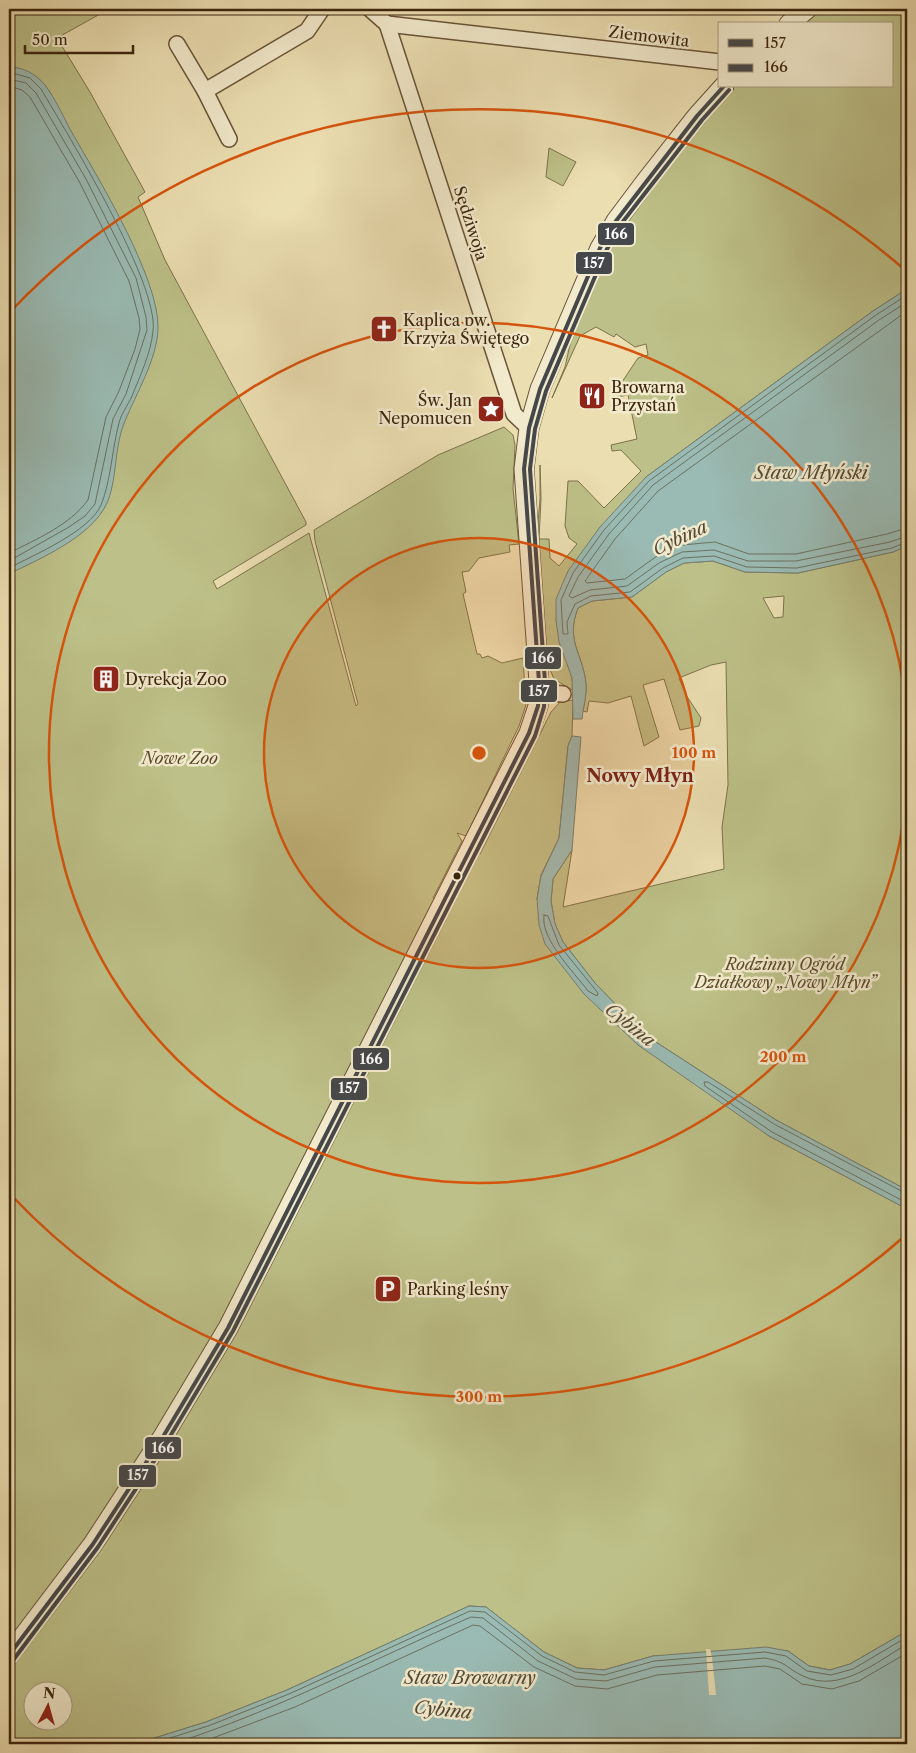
<svg xmlns="http://www.w3.org/2000/svg" width="916" height="1753" font-family="'Libre Caslon Text',serif">
	<style>
		.green { fill: #bdc088; stroke: #7c724a; fill-rule: evenodd }
		.water { fill: #9abbb4; stroke: #747f71 }
		.pier { fill: #ebdeb1 }
		.lines { fill: none; stroke-linecap: round; stroke-linejoin: round }
		.shore { stroke: #6b7060; stroke-width: 1 }
		.minor-casing { stroke: #685336; stroke-width: 18 }
		.tertiary-casing { stroke: #685336; stroke-width: 21 }
		.minor { stroke: #f2eacc; stroke-width: 15 }
		.tertiary { stroke: #f2eacc; stroke-width: 19 }
		.bus-1-casing { stroke: #f2eacc; stroke-width: 8 }
		.bus-2-casing { stroke: #f2eacc; stroke-width: 8 }
		.bus-1 { stroke: #45484a; stroke-width: 4 }
		.bus-2 { stroke: #45484a; stroke-width: 4 }
		.ring { fill: none; stroke: #d7540c; stroke-width: 2.5 }
		.bus-dot { fill: #3c250d; stroke: #f2eacc; stroke-width: 2 }
		.labels { text-anchor: middle; dominant-baseline: central; stroke-width: 5; stroke-linejoin: round; paint-order: stroke }
		.street-label { font-size: 16px; fill: #3c250d; stroke: #f2eacc }
		.poi-label { font-size: 16px; fill: #3c250d; stroke: #f2eacc; text-anchor: start }
		.park-label { font-size: 16px; font-style: italic; fill: #5c4c2c; stroke: #f2eacc }
		.water-label { font-size: 18px; font-style: italic; fill: #544a37; stroke: #f2eacc }
		.neighbourhood-label { font-size: 18px; font-weight: bold; fill: #7a1f14; stroke: #f2eacc }
		.centre { fill: #d7540c; stroke: #f2eacc; stroke-width: 2.5 }
		.ring-label { font-size: 15px; text-anchor: middle; font-weight: bold; fill: #d7540c; stroke: #f2eacc; stroke-width: 5; stroke-linejoin: round; paint-order: stroke }
		.line-badge { stroke: #f2eacc; stroke-width: 2 }
		.badge-label { font-size: 14px; text-anchor: middle; font-weight: bold; fill: #fff }
	</style>
	<rect width="100%" height="100%" fill="#ebdeb1"/>
	<filter id="stains"><feTurbulence type="fractalNoise" baseFrequency=".004" numOctaves="4"/><feColorMatrix values="0 0 0 0 .2 0 0 0 0 .09 0 0 0 0 .02 0 0 0 .5 -.17"/></filter>
	<radialGradient id="worn" r=".72"><stop offset=".6" stop-color="#630" stop-opacity="0"/><stop offset="1" stop-color="#630" stop-opacity=".3"/></radialGradient>
	<!-- green -->
	<g class="green">
		<path d="M9 9H109L57 38 90 92 145 192 138 197 165 260 306 522V525L213 581 217 589 309 533 356 706 358 704 315 541 314 530 438 455 504 427 513 435 515 445 513 489 519 544 509 545 510 552 479 558 469 571 462 572 466 592 463 594 477 654H480L482 658 488 656 502 663 523 658 526 705 519 726 466 836 457 833 462 841 433 898 437 901 208 1349 88 1539 9 1645Z"/>
		<path d="M818 9H907V289L873 311 646 477 556 620C560 644 571 666 574 691L554 679 544 656 537 535 540 499V465L541 499 539 539H549L550 558 559 566 577 544 569 538 565 526 568 481H578L604 508 641 471 621 450 612 451 611 445 637 439 628 395 617 397 614 386 620 385 638 358 648 355 646 344 635 347 616 334 614 337 596 327 580 336 552 398 565 367 573 331 605 254 627 217 709 113 734 86H892V24H799Z"/>
		<path d="M549 148 576 162 563 186 546 177Z"/>
		<path d="M907 546V1190L776 1120 645 1035 595 983 563 942 555 924 551 901 553 879 572 850 563 907 724 869 722 827 728 785 726 662 711 665 679 678 686 695 701 718 699 726 680 730 664 679 643 685 659 737 644 746 631 696 608 703 589 701 587 712 583 711C584 703 587 692 586 684 583 653 565 641 578 608L592 601 632 597 666 572 684 563 713 561 745 572 798 573 893 552ZM784 596 783 617 774 618 763 598Z"/>
		<path d="M573 700 572 736 568 746 559 838 541 875 537 899 584 994 769 1136 907 1209V1631L850 1664 830 1670 809 1666 788 1651 653 1656 604 1670 577 1668 544 1652 486 1607 469 1606 287 1690 206 1722 135 1744H9V1667L100 1546 477 852 480 854 551 712 560 702ZM32 1690H62V1720H32Z"/>
	</g>
	<!-- water -->
	<g class="water">
		<path d="M9 67C23 67 36 74 45 85 55 98 63 116 71 131 97 176 160 279 158 329 157 359 136 394 125 421 115 444 117 471 110 495 99 534 43 557 9 574Z"/>
		<path d="M907 289V546L893 552 798 573 745 572 713 561 684 563 666 572 632 597 592 601 578 608C565 641 583 654 586 684 587 695 583 708 582 719H573L572 678 559 642 556 620V599L568 571 600 527 646 477 873 311Z"/>
		<path d="M572 736 581 737 572 850 553 879 551 901 555 924 563 942 595 983 645 1035 776 1120 907 1190V1209L769 1136 638 1045 584 994 545 944 539 925 537 899 541 876 559 838 568 746Z"/>
		<path d="M469 1606 486 1607 544 1652 577 1668 604 1670 653 1656 766 1647 788 1651 809 1666 830 1670 850 1664 907 1631V1744H135L206 1722 287 1690Z"/>
	</g>
	<!-- pier -->
	<path class="pier" d="M706 1649H710L712 1657 716 1695H709Z"/>
	<g class="lines">
		<!-- shore -->
		<g class="shore">
			<path d="M9 72 30 78 41 89C68 135 159 283 153 331 151 353 140 376 132 396 128 405 121 414 119 423 112 449 111 481 101 505 90 531 34 555 9 568"/>
			<path d="M9 79 26 83 36 93 86 179 136 278 146 317 147 330 126 394 113 419 95 504 85 516 69 527 9 561"/>
			<path d="M9 86 22 90 30 97 80 183 129 281 139 318 140 329 135 349 119 391 106 417 88 500C70 525 35 540 9 553"/>
			<path d="M907 295 876 315 649 481 604 530 573 573 561 600 563 634H568L567 622 575 604 591 596 630 592 663 568 683 558 714 556 747 567 797 568 892 548 907 542"/>
			<path d="M907 302 879 320 653 485 609 534 578 577 569 596 572 598 590 590 627 586 659 563 682 552 714 550 748 561H796L890 542 907 536"/>
			<path d="M907 311 658 491 615 539 585 581 587 583 625 579 657 556 682 545 715 542 749 554H796L887 534 907 528"/>
			<path d="M544 915 548 916 559 945 598 993 597 996 588 991C574 972 540 939 544 915Z"/>
			<path d="M907 1194 774 1124 708 1082H704L705 1086 772 1132 907 1203"/>
			<path d="M151 1744 208 1726 289 1694 470 1611 485 1612 542 1656 575 1672 604 1675 654 1661 765 1652 786 1656 807 1671 831 1675 853 1669 907 1637"/>
			<path d="M172 1744C276 1711 371 1660 471 1617L483 1618 538 1661 576 1679 606 1681 655 1667 765 1658C787 1662 786 1668 803 1676 840 1694 878 1661 907 1644"/>
			<path d="M197 1744 295 1707 473 1625 480 1626 534 1667 575 1686 607 1689 657 1675 765 1666 780 1669 802 1684 832 1689 859 1681 907 1653"/>
		</g>
		<!-- minor casing -->
		<g class="minor-casing">
			<g id="minor">
				<path d="M370 9 387 24 720 62"/>
				<path d="M387 24 514 414 529 428"/>
				<path d="M177 44 205 91"/>
				<path d="M229 139 205 91 307 31 322 9"/>
				<path d="M539 692 563 694"/>
			</g>
		</g>
		<!-- tertiary casing -->
		<g class="tertiary-casing">
			<g id="tertiary">
				<path d="M789 24 807 9"/>
				<path d="M9 1655 93 1544 164 1435 228 1328 529 733 538 706 539 682 524 469 529 428 540 389 600 248 616 221 646 181 697 116 724 86"/>
			</g>
		</g>
		<!-- minor -->
		<use href="#minor" class="minor"/>
		<!-- tertiary -->
		<use href="#tertiary" class="tertiary"/>
		<!-- bus-1 casing -->
		<g class="bus-1-casing">
			<path id="bus-1" d="M9 1655 93 1544 164 1435 228 1328 529 733 538 706 539 682 524 469 529 428 540 389 600 248 616 221 697 116 724 86"/>
		</g>
		<!-- bus-2 casing -->
		<g class="bus-2-casing">
			<path id="bus-2" d="M14 1659 98 1547 169 1438 233 1331 535 736 544 707 545 682 530 469 535 429 546 391 606 251 621 224 702 120 729 90"/>
		</g>
		<!-- bus-1 -->
		<use href="#bus-1" class="bus-1"/>
		<!-- bus-2 -->
		<use href="#bus-2" class="bus-2"/>
	</g>
	<!-- distance rings -->
	<circle cx="479" cy="753" r="215" fill="#d7540c" fill-opacity=".12"/>
	<g class="ring">
		<circle cx="479" cy="753" r="215"/>
		<path d="M907 794A430 430 0 1 1 907 712"/>
		<path d="M906 1235A644 644 0 0 1 12 1196M12 310A644 644 0 0 1 906 271"/>
	</g>
	<!-- icons -->
	<defs>
		<g id="church-square" transform="scale(1.4375)"><rect x="-9" y="-9" width="18" height="18" rx="4" fill="#8f2418" stroke="#f2eacc"/><path d="M-1.2-6h2.4v3.5h3.3v2.4h-3.3V6h-2.4V-.1h-3.3v-2.4h3.3Z" fill="#fff"/></g>
		<g id="restaurant-square" transform="scale(1.4375)"><rect x="-9" y="-9" width="18" height="18" rx="4" fill="#8f2418" stroke="#f2eacc"/><path d="M-5-6h1v4h1v-4h1v4h1v-4h1v5L-1.5 .5V6h-2V.5L-5-1ZM5-6V6H3V1.5H1.5Q1.5-4 5-6Z" fill="#fff"/></g>
		<g id="sight-square" transform="scale(1.4375)"><rect x="-9" y="-9" width="18" height="18" rx="4" fill="#8f2418" stroke="#f2eacc"/><path d="M0-6L1.8-2.2L6-1.7L2.9 1.2L3.7 5.4L0 3.3L-3.7 5.4L-2.9 1.2L-6-1.7L-1.8-2.2Z" fill="#fff"/></g>
		<g id="building-square" transform="scale(1.4375)"><rect x="-9" y="-9" width="18" height="18" rx="4" fill="#8f2418" stroke="#f2eacc"/><path d="M-4-6H4V6H1V3H-1V6H-4ZM-2.5-4.3h1.7v1.8h-1.7ZM.8-4.3h1.7v1.8H.8ZM-2.5-1h1.7V.8h-1.7ZM.8-1h1.7V.8H.8Z" fill="#fff"/></g>
		<g id="parking-square" transform="scale(1.4375)"><rect x="-9" y="-9" width="18" height="18" rx="4" fill="#8f2418" stroke="#f2eacc"/><path d="M-3.5-5.5H1a3.5 3.5 0 0 1 0 7H-1V5.5H-3.5ZM-1-3.4V-.6H.8a1.4 1.4 0 0 0 0-2.8Z" fill="#fff"/></g>
	</defs>
	<g fill-rule="evenodd">
		<use href="#church-square" x="384" y="329"/>
		<use href="#restaurant-square" x="592" y="396"/>
		<use href="#sight-square" x="491" y="409"/>
		<use href="#building-square" x="106" y="679"/>
		<use href="#parking-square" x="388" y="1289"/>
	</g>
	<!-- markers -->
	<circle class="bus-dot" cx="457" cy="876" r="4.5"/>
	<g class="labels">
		<!-- street labels -->
		<g class="street-label">
			<text transform="translate(649 36) rotate(7)">Ziemowita</text>
			<text transform="translate(471 223) rotate(72)">Sędziwoja</text>
		</g>
		<!-- poi labels -->
		<g class="poi-label">
			<text x="403" y="320">Kaplica pw.<tspan x="403" dy="18">Krzyża Świętego</tspan></text>
			<text x="611" y="387">Browarna<tspan x="611" dy="18">Przystań</tspan></text>
			<text x="472" y="400" text-anchor="end">Św. Jan<tspan x="472" dy="18">Nepomucen</tspan></text>
			<text x="125" y="679">Dyrekcja Zoo</text>
			<text x="407" y="1289">Parking leśny</text>
		</g>
		<!-- park labels -->
		<g class="park-label">
			<text x="180" y="758">Nowe Zoo</text>
			<text x="785" y="964">Rodzinny Ogród<tspan x="785" dy="18">Działkowy „Nowy Młyn”</tspan></text>
		</g>
		<!-- water labels -->
		<g class="water-label">
			<text x="811" y="473">Staw Młyński</text>
			<text transform="translate(680 538) rotate(-25)">Cybina</text>
			<text transform="translate(630 1025) rotate(39)">Cybina</text>
			<text x="470" y="1678">Staw Browarny</text>
			<text transform="translate(443 1710) rotate(6)">Cybina</text>
		</g>
		<!-- neighbourhood labels -->
		<g class="neighbourhood-label">
			<text x="640" y="776">Nowy Młyn</text>
		</g>
	</g>
	<circle cx="479" cy="753" r="8" class="centre"/>
	<g class="ring-label">
		<text x="694" y="758">100 m</text>
		<text x="783" y="1062">200 m</text>
		<text x="479" y="1402">300 m</text>
	</g>
	<g class="line-badge">
		<rect x="597" y="222" width="38" height="24" rx="5" fill="#45484a"/>
		<rect x="575" y="251" width="38" height="24" rx="5" fill="#45484a"/>
		<rect x="524" y="646" width="38" height="24" rx="5" fill="#45484a"/>
		<rect x="520" y="679" width="38" height="24" rx="5" fill="#45484a"/>
		<rect x="352" y="1047" width="38" height="24" rx="5" fill="#45484a"/>
		<rect x="330" y="1077" width="38" height="24" rx="5" fill="#45484a"/>
		<rect x="144" y="1436" width="38" height="24" rx="5" fill="#45484a"/>
		<rect x="118" y="1464" width="39" height="24" rx="5" fill="#45484a"/>
	</g>
	<g class="badge-label">
		<text x="616" y="239">166</text>
		<text x="594" y="268">157</text>
		<text x="543" y="663">166</text>
		<text x="539" y="696">157</text>
		<text x="371" y="1064">166</text>
		<text x="349" y="1093">157</text>
		<text x="163" y="1453">166</text>
		<text x="138" y="1480">157</text>
	</g>
	<!-- margin -->
	<rect width="916" height="1753" fill="none" stroke="#ebdeb1" stroke-width="30"/>
	<rect x="10" y="10" width="896" height="1733" fill="none" stroke="#3c250d" stroke-width="2.5"/>
	<rect x="15" y="15" width="886" height="1723" fill="none" stroke="#3c250d"/>
	<!-- legend -->
	<rect x="718" y="22" width="175" height="65" fill="#f2eacc" stroke="#a99b80"/>
	<rect x="728" y="39" width="25" height="8" fill="#45484a" stroke="#a99b80"/>
	<text x="764" y="48" font-size="15" fill="#3c250d">157</text>
	<rect x="728" y="64" width="25" height="8" fill="#45484a" stroke="#a99b80"/>
	<text x="764" y="72" font-size="15" fill="#3c250d">166</text>
	<!-- north arrow -->
	<g transform="translate(48 1706) rotate(6)"><circle r="24" fill="#f2eacc" stroke="#a99b80"/>
	<path d="M0-4L9 19L0 12L-9 19Z" fill="#8f2418"/>
	<text y="-8" font-size="14" font-weight="bold" text-anchor="middle" fill="#3c250d">N</text>
	</g>
	<!-- scale -->
	<path d="M25 45v8h108v-8" fill="none" stroke="#3c250d" stroke-width="2.5"/>
	<text x="32" y="45" font-size="15" fill="#3c250d" stroke="#f2eacc" stroke-width="4" paint-order="stroke">50 m</text>
	<rect width="100%" height="100%" filter="url(#stains)"/>
	<rect width="100%" height="100%" fill="url(#worn)"/>
</svg>
